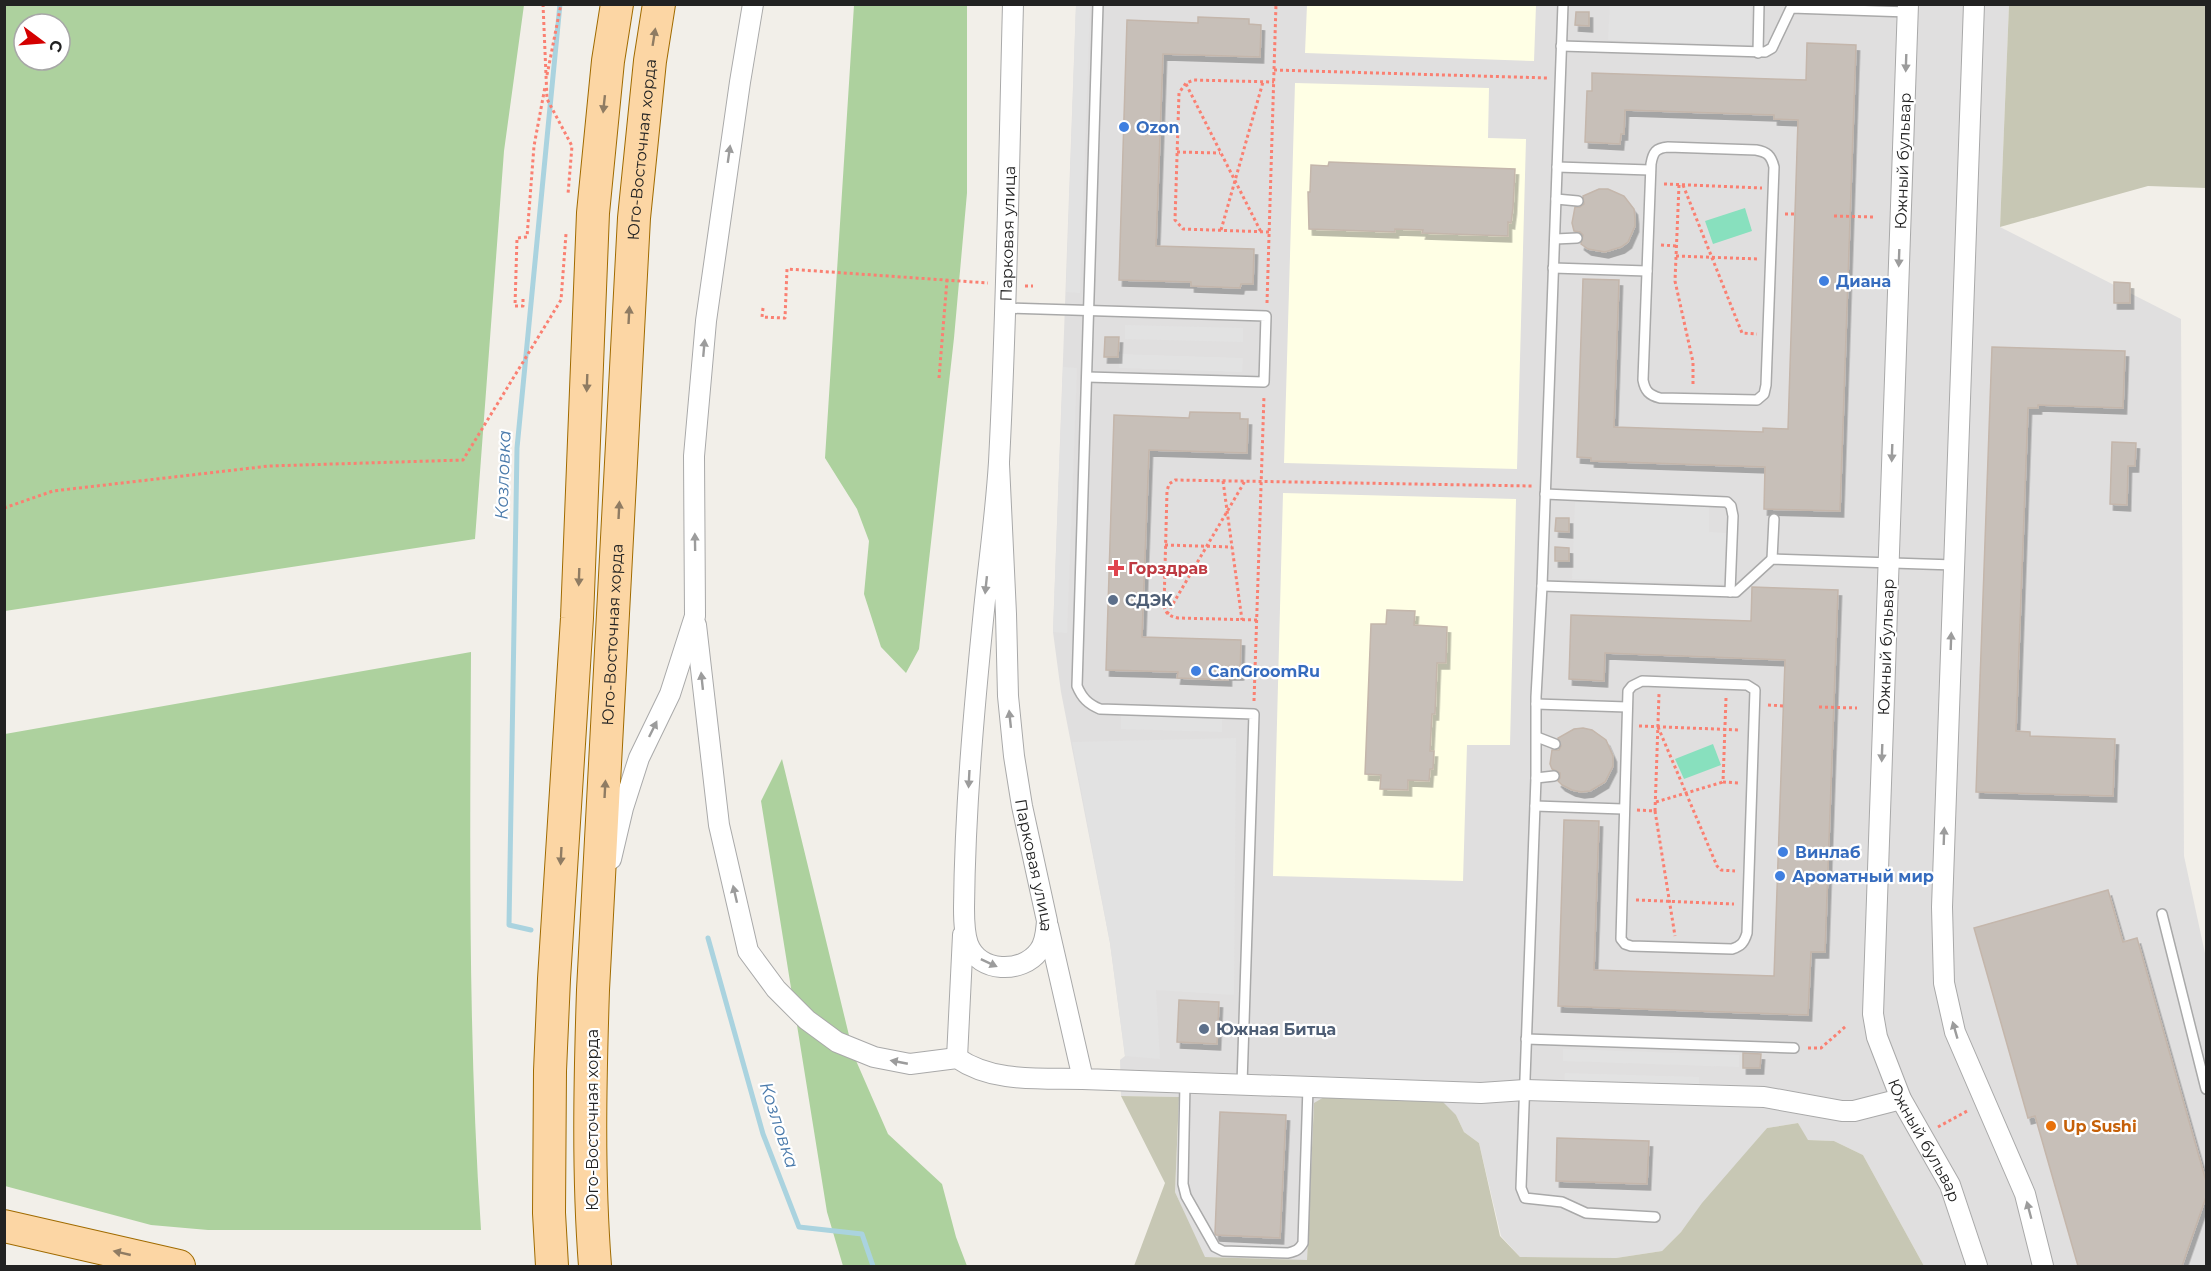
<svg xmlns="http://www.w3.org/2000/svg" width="2211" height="1271" font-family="Montserrat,sans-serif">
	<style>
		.residential { fill: #e0dfdf }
		.education { fill: #ffffe5 }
		.construction { fill: #c7c7b4 }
		.forest { fill: #add19e; fill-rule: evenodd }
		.pitch { fill: #88e0be }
		.parking { fill: #e2e2e2 }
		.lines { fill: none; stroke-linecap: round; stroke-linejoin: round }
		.stream { stroke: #aad3df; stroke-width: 5 }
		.building { fill: #c7bfb8; stroke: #c4b6ab; stroke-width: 1.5; filter: url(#shadow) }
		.lane-casing { stroke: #a9a9a9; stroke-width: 12 }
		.street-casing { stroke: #a9a9a9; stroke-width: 22 }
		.primary-casing { stroke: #a06b00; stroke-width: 34 }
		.path { stroke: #fa8072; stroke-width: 3; stroke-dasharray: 3 3; stroke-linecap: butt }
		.lane { stroke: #fff; stroke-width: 9 }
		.street { stroke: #fff; stroke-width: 20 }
		.primary { stroke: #fcd6a4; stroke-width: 32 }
		.oneway { fill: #8f7c63 }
		.oneway2 { fill: #9c9c9c }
		.shop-dot { fill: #3f7fe0; stroke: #fff; stroke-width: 2 }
		.health-dot { fill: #e0444e; stroke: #fff; stroke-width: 2 }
		.service-dot { fill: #5c6f8a; stroke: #fff; stroke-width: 2 }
		.food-dot { fill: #e8710a; stroke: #fff; stroke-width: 2 }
		.labels { text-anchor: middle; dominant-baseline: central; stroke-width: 4.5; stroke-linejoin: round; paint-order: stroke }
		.shop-label { font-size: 16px; font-weight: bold; fill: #366cbe; stroke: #fff; text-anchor: start }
		.street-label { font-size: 16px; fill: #222; stroke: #fff }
		.health-label { font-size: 16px; font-weight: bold; fill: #be3a42; stroke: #fff; text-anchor: start }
		.service-label { font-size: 16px; font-weight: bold; fill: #4e5e75; stroke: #fff; text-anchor: start }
		.food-label { font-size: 16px; font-weight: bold; fill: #c56008; stroke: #fff; text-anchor: start }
		.water-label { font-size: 18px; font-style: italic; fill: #4a7aab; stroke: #fff }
	</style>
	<defs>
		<filter id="shadow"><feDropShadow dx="3.5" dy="6" stdDeviation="0" flood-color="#0004"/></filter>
	</defs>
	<rect width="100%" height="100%" fill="#f2efe9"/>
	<!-- residential -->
	<path class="residential" d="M1076 5H2009L2000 227 2181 319 2184 856 2206 958V1266H1924L1863 1155 1834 1141 1807 1140 1798 1123 1767 1128 1681 1232 1662 1251 1616 1258 1520 1257 1501 1236 1479 1143 1464 1132 1456 1115 1314 1103 1307 1261 1204 1257 1175 1192 1179 1097 1121 1096 1120 1060 1125 1056 1110 943 1061 692 1053 632Z"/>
	<!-- education -->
	<g class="education">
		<path d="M1307 5H1536L1534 61 1305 53Z"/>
		<path d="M1295 83 1489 88 1488 138 1526 139 1517 469 1284 463Z"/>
		<path d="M1283 493 1516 499 1510 745H1467L1463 881 1273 876Z"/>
	</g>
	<!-- construction -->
	<g class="construction">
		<path d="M2009 5H2206V188L2148 186 2000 227Z"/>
		<path d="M1331 1093 1441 1100 1456 1115 1464 1132 1479 1143 1500 1236 1520 1257 1616 1258 1662 1251 1681 1232 1702 1203 1767 1128 1798 1123 1808 1140 1834 1141 1863 1155 1924 1266H1134L1165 1183 1121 1096 1179 1097 1175 1192 1205 1257 1307 1260 1314 1103Z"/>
	</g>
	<!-- forest -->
	<g class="forest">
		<path d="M5 4 524 5 504 151 475 539 5 611ZM24 24H60V60H24Z"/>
		<path d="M854 5H967V193L954 338 919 649 906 673 881 647 864 594 869 541 857 509 825 458Z"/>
		<path d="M471 652C470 845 468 1038 481 1230H208L151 1225 5 1186V734Z"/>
		<path d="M782 759 854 1056 888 1134 942 1184 956 1237 967 1266H843L827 1212 761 801Z"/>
	</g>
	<!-- pitch -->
	<g class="pitch">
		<path d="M1745 208 1752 231 1713 244 1705 221Z"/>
		<path d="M1713 744 1721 765 1684 779 1675 759Z"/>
	</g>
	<!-- parking -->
	<g class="parking">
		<path d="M1076 5H1090L1080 293 1066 292Z"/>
		<path d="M1610 5H1751L1750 45 1608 40Z"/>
		<path d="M1125 325 1243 328V342L1125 339Z"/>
		<path d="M1119 354 1243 358 1242 372 1119 368Z"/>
		<path d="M1063 367 1077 368 1067 633 1053 632Z"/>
		<path d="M1575 502 1709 506V532L1726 533 1724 584 1572 579Z"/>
		<path d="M1121 715 1222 718V732L1121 729Z"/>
		<path d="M1236 738 1234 995 1156 990 1160 1059 1125 1056 1110 943 1072 742Z"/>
		<path d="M1563 1049 1739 1055V1067L1563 1061Z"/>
		<path d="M1565 1073 1699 1077V1090L1564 1085Z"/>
	</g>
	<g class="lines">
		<!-- stream -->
		<g class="stream">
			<path d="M531 930 509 925 517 448 560 4"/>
			<path d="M708 938 763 1134 799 1227 862 1234 873 1266"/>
		</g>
	</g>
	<!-- building -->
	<g class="building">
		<path d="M1576 12H1589V26L1575 25Z"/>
		<path d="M1198 17 1249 19V24L1261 25 1260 57 1163 54 1156 246 1254 249 1253 284H1241L1240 288 1191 286V282L1119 280 1127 20 1198 23Z"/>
		<path d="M1807 43 1856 45 1840 511 1764 509 1765 467 1591 461V458L1577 457 1583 279 1619 280 1614 427 1763 432V428L1788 429 1798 120 1774 119V115L1625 110 1624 134H1621L1620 144 1585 142 1587 91H1592V73L1806 80Z"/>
		<path d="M1329 162 1515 169 1513 208 1511 223 1508 222V236L1422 233 1423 230 1395 229V232L1309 229 1308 192H1310L1311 165 1328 166Z"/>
		<path d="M1599 189H1608L1624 196 1634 209 1635 218V226L1628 242 1621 247 1605 252 1588 249 1581 244 1583 235 1580 232 1574 231 1572 223 1575 207H1580L1584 204 1583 196Z"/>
		<path d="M2114 282 2130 283V303H2114Z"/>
		<path d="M1105 337H1119L1118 357H1104Z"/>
		<path d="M1992 347 2125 351 2123 408 2038 405V408H2028L2016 731 2030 732V736L2115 739 2113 796 1976 792Z"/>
		<path d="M1190 412 1240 413V419H1248L1247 453 1149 450 1142 637 1241 640 1240 674H1228V680L1177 678 1178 672 1106 670 1114 415 1189 418Z"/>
		<path d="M2112 442 2136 443 2135 466H2128L2127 505 2110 504Z"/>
		<path d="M1556 518H1569V532L1555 531Z"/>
		<path d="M1555 547 1569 548V561H1555Z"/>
		<path d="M1752 587 1838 590 1825 952H1811L1808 1015 1558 1006 1564 820 1599 821 1594 970 1774 976 1785 660 1605 653 1604 681 1569 679 1571 615 1751 621Z"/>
		<path d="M1387 610 1415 611 1414 625 1447 627 1446 663H1437L1435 714H1432L1430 751H1434L1433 769H1430L1429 781 1408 780V790L1380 789 1381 775 1365 774 1371 624H1386Z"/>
		<path d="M1583 728 1592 730 1606 740 1613 756V766L1605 782 1590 791 1581 792 1572 790 1562 785 1558 781 1560 778V773L1552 769 1550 764 1552 750H1559L1561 746 1558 738 1574 729Z"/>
		<path d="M2108 890 2123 942 2137 938 2206 1181V1197L2182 1266H2078L2035 1116 2028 1118 1974 928Z"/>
		<path d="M1179 1000 1219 1002 1217 1044 1177 1042Z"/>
		<path d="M1743 1053 1761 1054 1760 1068H1743Z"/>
		<path d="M1220 1112 1286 1115 1280 1238 1216 1235 1215 1233Z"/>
		<path d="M1557 1138 1649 1141 1647 1184 1556 1181Z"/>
	</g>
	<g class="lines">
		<!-- lane casing -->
		<g class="lane-casing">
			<g id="lane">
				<path d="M1098 4 1077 686C1082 698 1088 704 1100 709L1254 714 1242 1084"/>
				<path d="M1563 4 1542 586 1536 697V778L1521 1188 1525 1198 1562 1202 1586 1213 1655 1217"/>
				<path d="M1561 46 1765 52 1772 48 1791 8 1908 12"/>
				<path d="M1758 53 1759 4"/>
				<path d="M1668 147 1756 150C1767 152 1771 155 1774 167L1766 385 1764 394 1757 400 1660 398C1649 395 1645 391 1643 380L1651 164C1653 152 1656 148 1668 147Z"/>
				<path d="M1557 167 1650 170"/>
				<path d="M1556 199 1578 201"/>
				<path d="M1555 239 1577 238"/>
				<path d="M1553 268 1647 271"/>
				<path d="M1004 308 1266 316 1264 382 1087 377"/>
				<path d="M1545 494 1727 502 1731 506 1733 516 1730 592"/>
				<path d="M1772 559 1774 519"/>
				<path d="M1542 586 1736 592 1772 559 1954 565"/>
				<path d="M1642 681 1747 685 1755 690 1747 933C1744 943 1741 946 1732 949L1631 946 1625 944 1621 939 1628 691 1632 686Z"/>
				<path d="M1536 704 1627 707"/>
				<path d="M1537 737 1555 744"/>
				<path d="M1536 778 1554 776"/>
				<path d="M1535 806 1623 809"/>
				<path d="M2162 914 2206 1089"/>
				<path d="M1526 1039 1794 1048"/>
				<path d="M1185 1083 1183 1184 1186 1196 1215 1247 1223 1251 1288 1253C1296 1251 1299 1250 1303 1243L1308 1087"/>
			</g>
		</g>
		<!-- street casing -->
		<g class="street-casing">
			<g id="street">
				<path id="s1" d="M1908 4 1873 1014 1877 1037 1901 1099 1950 1185 1977 1266"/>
				<path d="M1974 4 1942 907 1944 983 1955 1032 2025 1194 2043 1266"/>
				<path id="s2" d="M999 464 1006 614 1008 696 1014 756 1022 806 1047 921C1046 931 1046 942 1039 951 1022 974 979 973 968 944 964 933 964 919 964 908 965 808 974 709 984 610 989 561 996 511 999 462 1007 310 1009 157 1013 4"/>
				<path d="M696 625 719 825 748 951 776 989 807 1020 837 1042 874 1057 910 1064 957 1058C993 1083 1040 1078 1083 1079"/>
				<path d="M611 859 623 808 639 758 670 694 695 616 694 456 706 321 740 82 753 4"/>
				<path d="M1048 926 1083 1079 1481 1093 1525 1090 1764 1097 1842 1111H1854L1901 1099"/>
				<path d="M957 1058 963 935"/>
			</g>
		</g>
		<!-- primary casing -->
		<g class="primary-casing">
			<g id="primary">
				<path d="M4 1226 179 1266"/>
				<path d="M552 1266 549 1213 550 1071 554 979 577 618 593 213 608 61 617 4"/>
				<path id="s3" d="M595 1266C588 1175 590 1082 593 990L634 218 650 61 659 4"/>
			</g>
		</g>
		<!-- path -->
		<g class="path">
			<path d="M543 4 547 99 572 146 568 194"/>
			<path d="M1274 70 1548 78"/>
			<path d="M547 75 561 4"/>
			<path d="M1186 84 1261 232"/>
			<path d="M1177 152 1220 153"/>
			<path d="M1664 184 1762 188"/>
			<path d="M1679 185 1675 281 1693 362V385"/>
			<path d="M1683 185 1742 333 1757 334"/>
			<path d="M1785 214H1795"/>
			<path d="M1834 216 1874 217"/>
			<path d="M1221 230 1263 82"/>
			<path d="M1269 232 1183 229 1175 220 1179 93 1186 83 1194 80 1274 82"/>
			<path d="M1661 245 1677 246"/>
			<path d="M1676 256 1759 259"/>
			<path d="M1025 286H1033"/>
			<path d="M523 299V306H515L517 238 527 237 534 146 545 87"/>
			<path d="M1267 303 1276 4"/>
			<path d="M763 308 762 317 785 318 787 269 988 283"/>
			<path d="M939 378 947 280"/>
			<path d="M1223 481 1242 620"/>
			<path d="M4 508 53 491 269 466 463 460 561 300 566 234"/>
			<path d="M1165 545 1232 547"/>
			<path d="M1167 614 1245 481"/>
			<path d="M1257 620 1178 618C1169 616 1166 614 1164 606L1167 491 1169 484 1175 480 1532 486"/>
			<path d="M1726 698 1723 782 1740 783"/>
			<path d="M1254 701 1264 396"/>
			<path d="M1768 705 1784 706"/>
			<path d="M1819 707 1857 708"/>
			<path d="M1639 726 1740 730"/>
			<path d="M1658 727 1717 866 1721 870 1735 871"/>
			<path d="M1656 802 1723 782"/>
			<path d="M1637 810 1655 811 1659 694"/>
			<path d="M1655 811 1675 936"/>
			<path d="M1636 900 1734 904"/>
			<path d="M1808 1048H1821L1846 1026"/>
			<path d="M1938 1127 1969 1110"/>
		</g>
		<!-- lane -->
		<use href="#lane" class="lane"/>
		<!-- street -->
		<use href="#street" class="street"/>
		<!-- primary -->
		<use href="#primary" class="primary"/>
	</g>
	<!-- one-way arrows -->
	<defs><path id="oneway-solid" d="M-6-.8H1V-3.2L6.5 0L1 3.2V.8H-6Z" transform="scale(1.5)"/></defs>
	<g class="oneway">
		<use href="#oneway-solid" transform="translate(654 37) rotate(-81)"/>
		<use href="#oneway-solid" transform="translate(604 104) rotate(96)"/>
		<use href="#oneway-solid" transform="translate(629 315) rotate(-87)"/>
		<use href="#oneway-solid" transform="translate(587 383) rotate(92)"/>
		<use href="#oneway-solid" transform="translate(619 510) rotate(-87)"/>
		<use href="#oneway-solid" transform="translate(579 577) rotate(92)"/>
		<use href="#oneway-solid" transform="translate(605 789) rotate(-87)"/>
		<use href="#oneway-solid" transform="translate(561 856) rotate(93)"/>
		<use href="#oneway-solid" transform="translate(122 1253) rotate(-167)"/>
	</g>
	<g class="oneway2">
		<use href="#oneway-solid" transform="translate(1906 63) rotate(92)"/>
		<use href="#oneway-solid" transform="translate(729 154) rotate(-82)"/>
		<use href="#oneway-solid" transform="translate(1899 258) rotate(92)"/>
		<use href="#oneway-solid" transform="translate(704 348) rotate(-85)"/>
		<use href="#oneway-solid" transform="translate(1892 453) rotate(92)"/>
		<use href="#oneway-solid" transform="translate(695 542) rotate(-91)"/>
		<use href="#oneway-solid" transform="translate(986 585) rotate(96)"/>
		<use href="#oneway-solid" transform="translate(1951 641) rotate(-88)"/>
		<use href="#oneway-solid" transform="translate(702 681) rotate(-96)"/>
		<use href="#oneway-solid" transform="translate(1010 719) rotate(-96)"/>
		<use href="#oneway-solid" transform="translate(653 729) rotate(-64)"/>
		<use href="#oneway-solid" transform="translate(1882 753) rotate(92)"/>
		<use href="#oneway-solid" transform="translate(969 779) rotate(93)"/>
		<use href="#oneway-solid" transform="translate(1944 836) rotate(-88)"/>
		<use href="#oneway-solid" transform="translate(735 894) rotate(-103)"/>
		<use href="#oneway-solid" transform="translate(989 963) rotate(25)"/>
		<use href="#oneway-solid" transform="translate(1955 1030) rotate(-106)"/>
		<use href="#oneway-solid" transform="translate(899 1062) rotate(-169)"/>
		<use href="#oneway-solid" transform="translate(2029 1210) rotate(-105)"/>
	</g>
	<!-- markers -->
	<g class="shop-dot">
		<circle cx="1124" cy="127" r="6"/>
		<circle cx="1824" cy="281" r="6"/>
		<circle cx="1196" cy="671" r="6"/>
		<circle cx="1783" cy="852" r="6"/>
		<circle cx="1780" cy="876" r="6"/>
	</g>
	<path class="health-dot" d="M1113 559h6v6h6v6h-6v6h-6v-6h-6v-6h6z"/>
	<g class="service-dot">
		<circle cx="1113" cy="600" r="6"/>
		<circle cx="1204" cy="1029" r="6"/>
	</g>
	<circle class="food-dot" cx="2051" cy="1126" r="6"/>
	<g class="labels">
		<!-- shop labels -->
		<g class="shop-label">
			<text x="1136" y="127">Ozon</text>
			<text x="1836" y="281">Диана</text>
			<text x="1208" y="671">CanGroomRu</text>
			<text x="1795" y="852">Винлаб</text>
			<text x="1792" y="876">Ароматный мир</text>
		</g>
		<!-- street labels -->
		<g class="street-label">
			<text stroke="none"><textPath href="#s3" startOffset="1118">Юго-Восточная хорда</textPath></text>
			<text transform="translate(1903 161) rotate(-88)">Южный бульвар</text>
			<text stroke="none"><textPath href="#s2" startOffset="1290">Парковая улица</textPath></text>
			<text stroke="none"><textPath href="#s3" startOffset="632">Юго-Восточная хорда</textPath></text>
			<text transform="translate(1886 647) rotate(-88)">Южный бульвар</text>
			<text stroke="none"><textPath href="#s2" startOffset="404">Парковая улица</textPath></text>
			<text transform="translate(592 1120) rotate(-90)">Юго-Восточная хорда</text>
			<text stroke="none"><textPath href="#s1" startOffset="1148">Южный бульвар</textPath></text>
		</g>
		<!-- health labels -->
		<g class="health-label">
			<text x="1128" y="568">Горздрав</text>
		</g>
		<!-- service labels -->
		<g class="service-label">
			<text x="1125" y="600">СДЭК</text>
			<text x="1216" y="1029">Южная Битца</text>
		</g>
		<!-- food labels -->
		<g class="food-label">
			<text x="2063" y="1126">Up Sushi</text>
		</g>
		<!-- water labels -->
		<g class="water-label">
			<text transform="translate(503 475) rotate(-88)">Козловка</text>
			<text transform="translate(779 1125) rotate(72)">Козловка</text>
		</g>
	</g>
	<!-- border -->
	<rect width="2211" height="1271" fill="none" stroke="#222222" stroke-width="12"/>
	<!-- north arrow -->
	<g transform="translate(42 42) rotate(106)"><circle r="28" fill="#ffffff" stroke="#a7a7a7" stroke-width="1.5"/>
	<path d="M0-4.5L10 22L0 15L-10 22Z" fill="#d40000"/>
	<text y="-9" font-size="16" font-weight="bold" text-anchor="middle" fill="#222222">С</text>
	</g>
</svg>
